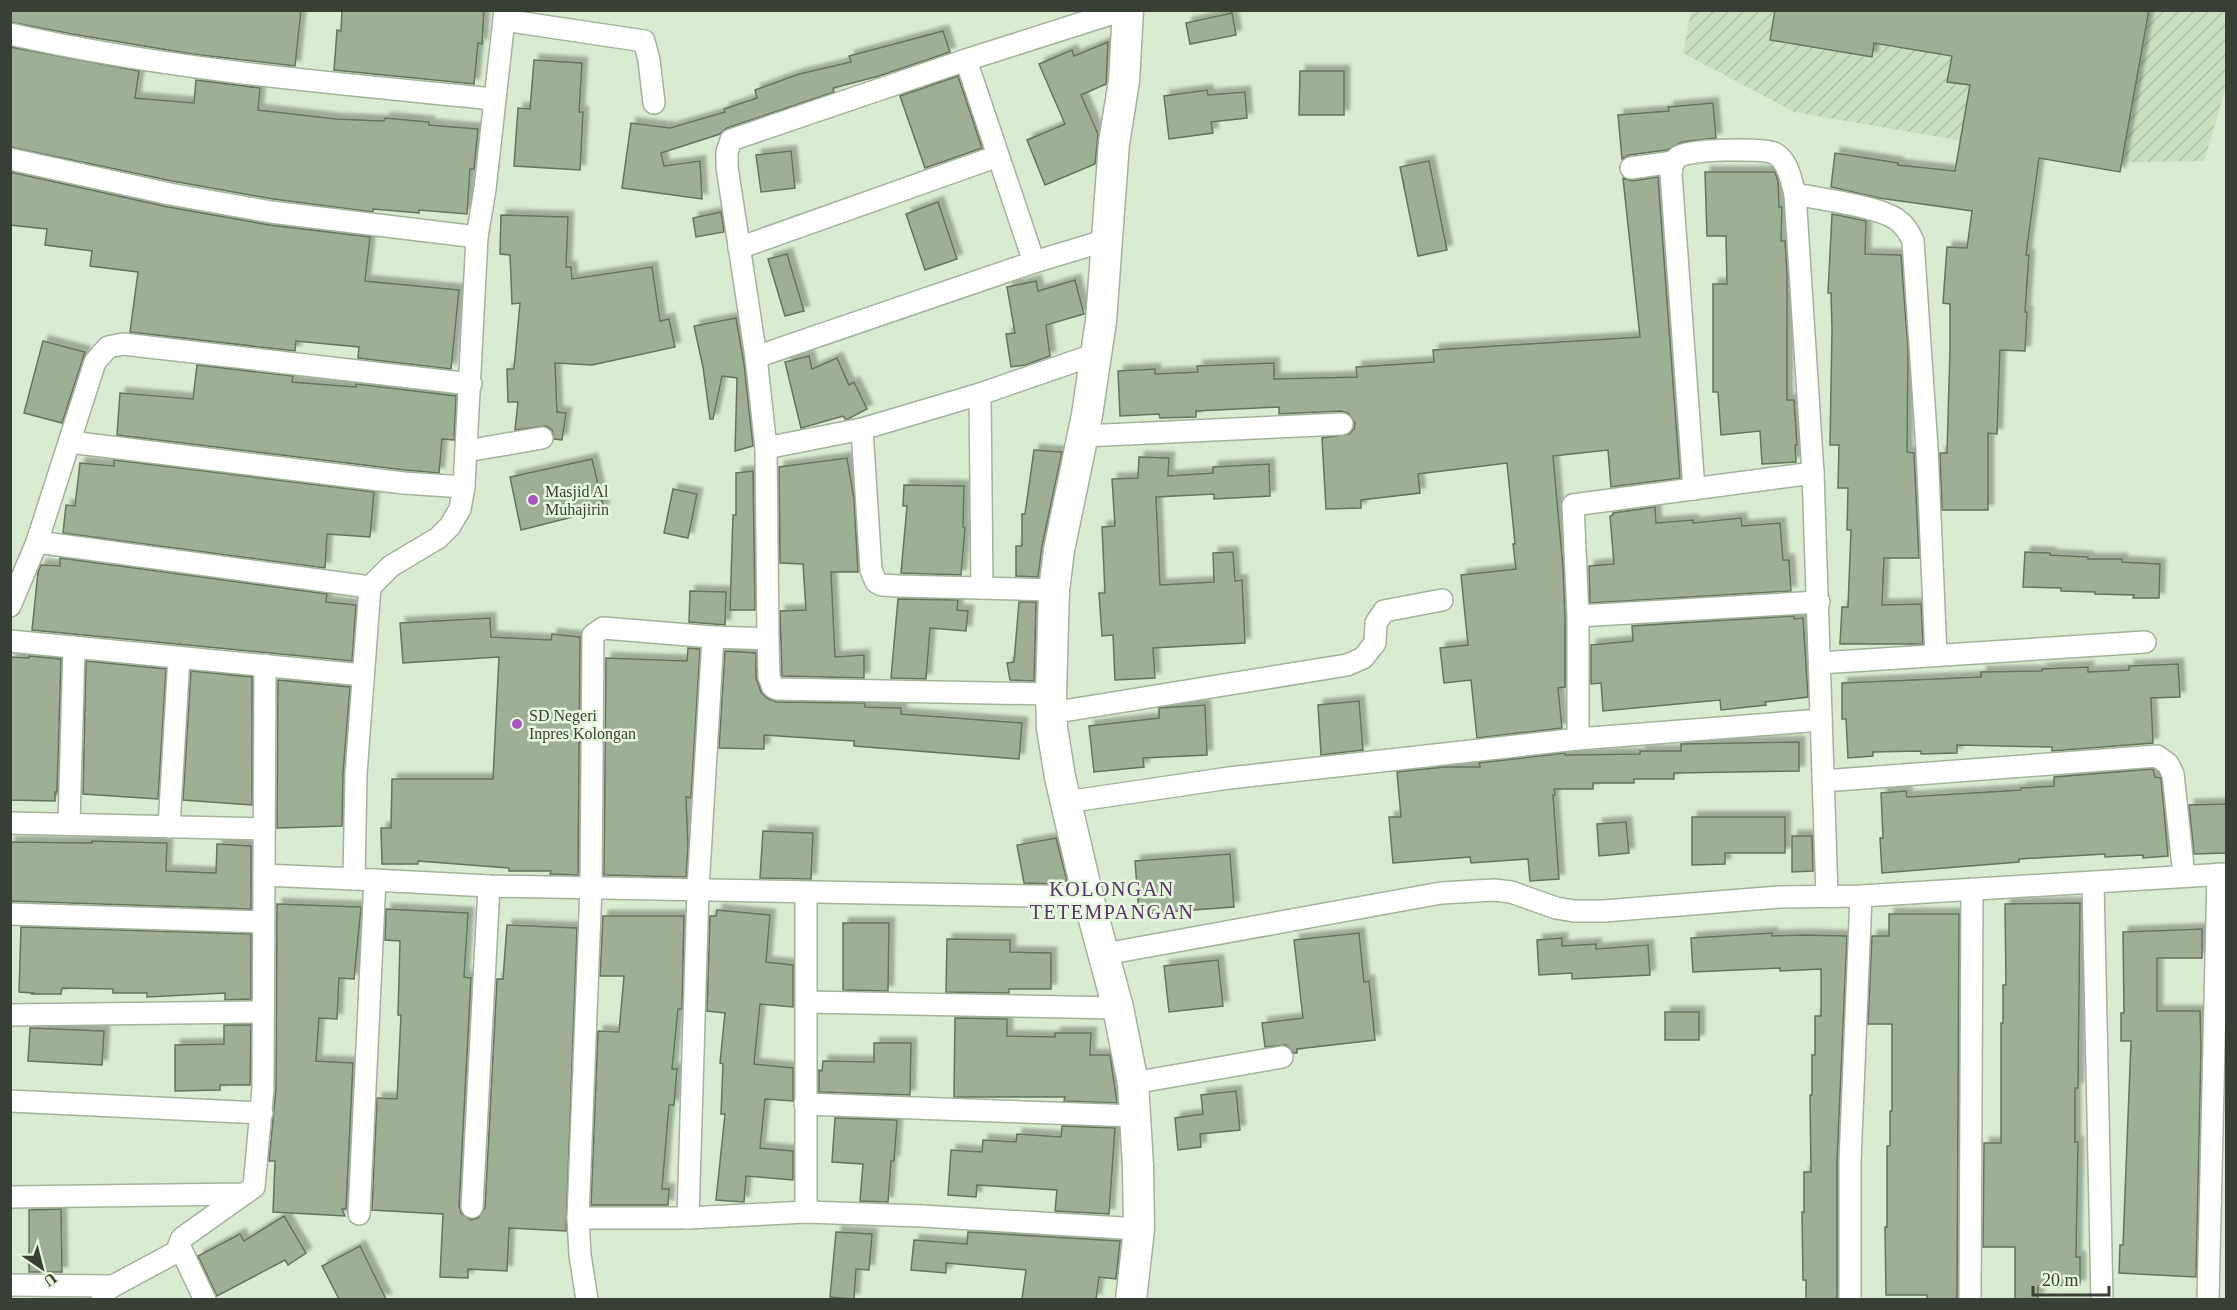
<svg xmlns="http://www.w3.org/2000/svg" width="2237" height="1310" font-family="'Times New Roman',serif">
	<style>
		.industrial { fill: url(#industrial-furrows) }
		.building { fill: #9eaf96; stroke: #64745d; stroke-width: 1.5; filter: url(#shadow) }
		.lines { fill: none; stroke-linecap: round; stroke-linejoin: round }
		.street-casing { stroke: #a2b39a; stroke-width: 24 }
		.secondary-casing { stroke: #a2b39a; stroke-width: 33 }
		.street { stroke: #fff; stroke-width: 21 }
		.secondary { stroke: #fff; stroke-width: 30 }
		.poi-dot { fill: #a755c5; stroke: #e6f8de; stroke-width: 2 }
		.labels { text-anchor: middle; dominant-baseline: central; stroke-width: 5; stroke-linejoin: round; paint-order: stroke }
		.poi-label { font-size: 16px; fill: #383f35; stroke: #e6f8de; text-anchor: start }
		.quarter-label { font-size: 20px; letter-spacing: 1.5px; fill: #5a3269; stroke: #e6f8de }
	</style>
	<defs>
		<pattern id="industrial-furrows" width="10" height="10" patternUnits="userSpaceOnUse" patternTransform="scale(1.5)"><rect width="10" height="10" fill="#c9e0bf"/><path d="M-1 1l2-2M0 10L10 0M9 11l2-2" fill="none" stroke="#adc1a5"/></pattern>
		<filter id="shadow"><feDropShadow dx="5.5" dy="-5.5" stdDeviation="1.5" flood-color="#0004"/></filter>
	</defs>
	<rect width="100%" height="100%" fill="#d9ebd1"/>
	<!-- industrial -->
	<path class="industrial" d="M1691 11H2226V87L2204 161 2091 163 1794 112 1683 53Z"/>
	<!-- building -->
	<g class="building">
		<path d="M10 10H301L295 66 192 54 72 34 10 22Z"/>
		<path d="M342 10H484L482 44 478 43 474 84 334 70 337 30 341 31Z"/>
		<path d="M1775 10H2149L2120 172 2039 158 2026 255H2029L2025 312H2027L2025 351 2000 350 1997 434 1988 433V510H1942L1940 453H1947L1950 349V304L1943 303 1947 247 1967 248 1972 211 1879 198 1831 187 1835 153 1898 163V165L1955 171 1970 85 1947 82 1952 56 1874 43 1872 57 1770 40Z"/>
		<path d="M1232 13 1236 35 1190 44 1186 23Z"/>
		<path d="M943 31 950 52 879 76 833 88 834 92 727 128 720 134 661 153 664 166 700 161 702 199 622 188 631 123 670 128 725 112 724 109 757 98 755 90 799 74 851 62 849 56Z"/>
		<path d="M1108 42 1106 84 1081 95 1098 134 1095 164 1045 185 1027 140 1065 124 1039 64 1072 50 1074 56Z"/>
		<path d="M10 47 139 71 135 98 194 103 196 80 260 88 258 110 336 119 384 121 385 118 429 122V125L478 129 474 169H470L467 214 419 210V213L373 209V212L273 199 172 181 10 147Z"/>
		<path d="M534 60 582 63 579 112H583L580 170 514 166 518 108 530 109Z"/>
		<path d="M1300 71H1344V115H1299Z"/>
		<path d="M958 76 982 148 925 168 900 96Z"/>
		<path d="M1207 90 1208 95 1245 92 1247 118 1211 122 1213 133 1169 139 1164 96Z"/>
		<path d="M1713 103 1716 138 1682 142 1667 150 1629 155 1622 159 1618 115 1669 111 1668 107Z"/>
		<path d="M791 151 795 188 761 192 756 155Z"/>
		<path d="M1429 161 1447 250 1418 256 1400 167Z"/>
		<path d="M10 172 168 207 269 225 370 237 365 281 459 290 451 369 358 358 359 347 296 341 295 351 130 332 138 272 90 266 92 251 45 245 47 229 10 225Z"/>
		<path d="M1705 172H1775L1778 181 1779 207H1782L1781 241H1785L1787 274V400H1794L1797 445H1795L1796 462 1762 464 1760 431 1721 435 1718 392H1713V284H1727L1726 236H1707Z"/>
		<path d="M1658 177 1680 478 1611 487 1608 450 1553 456 1563 568 1565 616V687L1558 688 1562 728 1477 738 1471 680 1444 683 1440 648 1468 645 1461 575 1516 569 1513 544H1515L1507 463 1418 474 1420 493 1361 500V508L1326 509 1322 438 1349 434 1354 429 1355 423 1348 413 1341 411 1279 414V407L1196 411V417L1160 418 1159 414 1120 416 1118 371 1155 369V374L1198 372 1197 366 1274 363V379L1357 377 1356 367 1434 362 1433 350 1640 337 1623 178 1632 181Z"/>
		<path d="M938 202 957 259 925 270 906 214Z"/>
		<path d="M721 212 724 232 696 237 693 218Z"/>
		<path d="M1832 214 1866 221 1865 254 1901 255 1908 350 1907 452 1914 453 1919 558H1884L1882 605 1921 604 1923 644H1840L1842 607H1848L1851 530H1847L1848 488H1838L1839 445H1830L1832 329 1831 293H1828Z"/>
		<path d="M501 215 568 217 566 267H571L572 279 652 267 660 321 669 319 675 347 592 365 555 363 557 412 566 413 562 440 554 439 552 430 546 426 515 430 518 402H508L507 369H514L520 303 512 304 510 255 500 254Z"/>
		<path d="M787 254 804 311 785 316 768 259Z"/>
		<path d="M1075 280 1084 314 1046 325 1050 356 1025 365 1011 367 1006 334 1015 333 1007 287 1036 281 1038 291Z"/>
		<path d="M736 318 744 364 753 446 735 451 737 378 722 376 713 419H710L703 367 694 326Z"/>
		<path d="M43 341 85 352 62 423 24 413Z"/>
		<path d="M809 356 812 369 837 358 849 385 854 382 867 409 848 419H845L843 416 801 428 785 362Z"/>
		<path d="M197 365 293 376 292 382 356 387V384L456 396 454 440 442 439 439 473 405 470 117 435 120 393 193 399Z"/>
		<path d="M1034 450 1062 452 1042 546 1038 577 1016 576V546H1022V514H1025Z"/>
		<path d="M1139 457 1169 458 1168 476 1213 473V467L1269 464 1270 496 1214 499V494L1156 497 1160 585 1214 582 1213 553 1233 552 1235 581 1242 580 1245 643 1153 648 1155 678 1115 680 1113 635 1102 636 1099 593H1105L1102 527 1115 526 1112 479 1138 478Z"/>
		<path d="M847 458 854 499 858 572H831L835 657 864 655V678L782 676 780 611 806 610 803 564 780 563 779 467Z"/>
		<path d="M592 459 604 509 521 530 510 477Z"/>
		<path d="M114 460 374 492 370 537 327 534 325 568 63 533 66 505 75 506 80 463 114 466Z"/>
		<path d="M753 471 755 610H730L733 515H736V473Z"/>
		<path d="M904 485 964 486 963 527 965 528 961 575 901 573 907 506H903Z"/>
		<path d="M673 489 697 494 688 538 664 533Z"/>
		<path d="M1655 507 1656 523 1693 520V523L1741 518 1742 526 1780 523 1783 560H1789L1791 591 1590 603 1589 566 1614 564 1610 516 1613 515V513Z"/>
		<path d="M2025 552 2050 553V555L2088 557V559H2122V562L2160 564 2159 598H2133L2134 595 2095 594V592L2061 591V588L2023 587Z"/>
		<path d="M60 558 327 594 326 602 356 605 352 661 32 630 38 572 41 565 60 566Z"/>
		<path d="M690 591 726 592 725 625 689 622Z"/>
		<path d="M898 599 958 600 957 610 968 611 966 631 930 628 926 679 891 678Z"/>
		<path d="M1019 602H1036L1034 681 1010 680 1007 663 1014 662Z"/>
		<path d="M1794 616V619L1803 618 1808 697 1765 702 1766 705 1721 710 1720 700 1603 711 1601 683 1591 684V645L1633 641 1632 626Z"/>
		<path d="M490 618 491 637 551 640 552 634 580 637 578 875 550 874 551 871H509V868L418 861V864H382L381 828H391L392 779H493L499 657 403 663 400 623Z"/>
		<path d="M688 648 700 649 691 798 686 797 688 847 686 877 604 875 606 658 687 661Z"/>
		<path d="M725 651 756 653V678L761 692 767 698 776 702 865 703V707L901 708V714L1022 723 1019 759 854 746V741L764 735V749L719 748Z"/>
		<path d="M29 656 61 659 57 792H55V801L10 800V657L29 658Z"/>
		<path d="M86 661 166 669 158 799 83 794Z"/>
		<path d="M2178 664 2180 697 2151 698 2153 743 2052 751V747L1957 745V753L1921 754V751L1873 752V756L1848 758 1846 719H1842V683L1981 677V672L2042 671V669L2088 667V672L2129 670V666Z"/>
		<path d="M191 671 252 677V805L183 800Z"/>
		<path d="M278 680 350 687 343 773 342 826 277 828Z"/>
		<path d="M1359 701 1363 750 1321 755 1318 705Z"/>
		<path d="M1205 705 1207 755 1143 758 1144 767 1094 772 1089 726 1159 718V708Z"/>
		<path d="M1799 742V771L1674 773V779H1634V783H1593V789H1554L1555 795H1553L1559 879 1530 881 1528 859 1471 863 1470 857 1393 863 1389 817H1401L1397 772 1444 767H1480L1479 763 1565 753V755L1640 754V751H1681V744Z"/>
		<path d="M2153 769 2155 777 2161 778 2168 856 2143 858V855L2105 857V854L2019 859V862L1882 873 1880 838H1883L1881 793 1906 791 1907 797 2021 790V788L2054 786V777Z"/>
		<path d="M2226 804V853L2194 854 2189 805Z"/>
		<path d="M1692 817H1785V853H1725V864L1692 865Z"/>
		<path d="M1626 822 1629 853 1599 856 1597 824Z"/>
		<path d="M763 831 813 833 811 879 760 878Z"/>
		<path d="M1792 836H1812L1813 871 1792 872Z"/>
		<path d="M1056 838 1067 881 1053 884 1024 883 1017 845Z"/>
		<path d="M92 841 167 843 166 871 216 873 217 844 251 846V909L10 901V842L92 843Z"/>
		<path d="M1230 854 1234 907 1139 914 1135 861Z"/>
		<path d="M2080 903 2078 1088H2075V1142H2078L2076 1257H2080V1285L2038 1286V1299H2015V1247H1983L1984 1143H2001V1023H2003V985H2006L2005 904Z"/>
		<path d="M277 904 361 907 354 979 339 978 337 1019 319 1018 316 1061 353 1063 346 1209H342L345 1216 273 1212 275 1161H269L276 1088Z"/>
		<path d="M386 909 468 913 464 977 471 978 459 1206 461 1213 471 1220 478 1218 485 1208 497 979H503L507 925 577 928 566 1231 509 1228 507 1271 468 1269V1278L440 1277 443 1214 372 1210 377 1098 397 1099 401 1015H398L400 941 385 940Z"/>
		<path d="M717 910 770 915 766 962 793 965V1007L760 1004 754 1064 793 1068V1101L765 1099 760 1148 793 1151V1180L746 1176 744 1202 716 1200 725 1114H721L723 1064 720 1063 725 1013 707 1011 710 916H716Z"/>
		<path d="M1889 914H1959L1957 1299H1927V1295H1886L1885 1227H1887V1146H1890V1111H1892V1024H1868L1872 936H1889Z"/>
		<path d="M603 916H684L682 1009H678L672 1069H677L674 1105H669L662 1189H669L668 1205H591L598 1031 619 1032 624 976H600Z"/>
		<path d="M843 923H889L888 991 843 990Z"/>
		<path d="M21 927 251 934V999L225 1000V993L147 997V993H113V989L62 988 61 994H32L33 993 19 992Z"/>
		<path d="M2202 929V958H2157V1011H2200L2201 1048 2196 1277 2119 1273 2120 1245H2123L2131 1041H2121V1013H2124L2123 932Z"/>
		<path d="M1359 933 1364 982 1369 981 1375 1040 1297 1049V1053H1294L1286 1045 1265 1047 1262 1023 1303 1018 1294 940Z"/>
		<path d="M1772 933V936L1804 935 1847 936 1837 1161V1299H1806V1280H1803L1802 1212H1804V1172H1811L1810 1095H1812V1055H1815V1016H1821V969L1780 971V968L1693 972 1691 938Z"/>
		<path d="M1562 938V946L1596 944V949L1648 945 1650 975 1572 979V973L1539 975 1537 940Z"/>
		<path d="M947 939 1010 940V952L1051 953V989H1009V993L946 992Z"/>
		<path d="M1218 960 1223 1006 1169 1012 1164 966Z"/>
		<rect x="1665" y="1012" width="34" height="28"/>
		<path d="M955 1018 1007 1019V1036L1055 1037V1033H1091L1090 1055H1110L1117 1103 1064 1101 1065 1097H954Z"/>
		<path d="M224 1025H251L250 1085H220V1090L175 1091V1045L224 1044Z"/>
		<path d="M30 1028 104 1031 102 1065 28 1061Z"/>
		<path d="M874 1043H911L910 1095 819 1092V1070L822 1071 823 1061 874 1062Z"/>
		<path d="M1236 1091 1240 1130 1200 1134 1201 1147 1178 1150 1175 1118 1203 1114 1201 1095Z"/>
		<path d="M835 1118 897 1120 894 1161H891L888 1202 860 1201 863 1164 832 1162Z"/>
		<path d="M1062 1126 1115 1128 1109 1214 1055 1211 1057 1190 977 1185 976 1197 948 1195 951 1150 982 1152 983 1140 1016 1142 1017 1134 1061 1137Z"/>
		<path d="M61 1209 62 1272H29V1210Z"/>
		<path d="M284 1216 306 1253 288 1265 285 1260 217 1296 198 1256 240 1234 244 1241Z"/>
		<path d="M836 1232 872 1234 869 1270 856 1269 854 1299 830 1297Z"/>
		<path d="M968 1232 1120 1241 1116 1279 1099 1277 1096 1299H1022L1026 1270 946 1263V1273L911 1270 914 1240 967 1244Z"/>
		<path d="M360 1246 386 1299H339L322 1266Z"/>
	</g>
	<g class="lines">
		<!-- street casing -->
		<g class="street-casing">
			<g id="street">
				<path d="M505 10 485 189 477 237 464 487 460 509 450 526 438 538 391 566 370 587 356 774 354 879 489 886 1088 897"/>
				<path d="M504 20 644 41 649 60 654 103"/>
				<path d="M10 34C169 70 333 83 494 99"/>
				<path d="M966 60 1123 10"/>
				<path d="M10 159 170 194 271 212 477 237"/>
				<path d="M1631 168 1673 162"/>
				<path d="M1795 194C1820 199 1877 206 1896 219 1905 225 1909 232 1913 241L1927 448 1936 655"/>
				<path d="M739 248 998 156"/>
				<path d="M756 357 1034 262"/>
				<path d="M980 394 982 588"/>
				<path d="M862 429 871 570 876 582 882 585 899 586 1054 590"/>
				<path d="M1084 436 1342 424"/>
				<path d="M70 442 404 483 464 487"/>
				<path d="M766 448 862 429 980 394 1096 354"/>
				<path d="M466 451 542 438"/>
				<path d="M1694 489 1671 174C1672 167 1672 162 1678 157 1687 149 1762 148 1774 153 1788 160 1791 180 1795 194L1813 473 1827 896"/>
				<path d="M37 542 370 587"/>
				<path d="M10 606 37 542 95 362 108 347 123 344 471 384"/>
				<path d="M1578 616 1819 602"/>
				<path d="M713 637 768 639 766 448 756 357 727 167V152L731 140 966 60 1034 262 1107 240"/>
				<path d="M768 639 769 677 773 687 777 689 1051 694"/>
				<path d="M10 641 363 675"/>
				<path d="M1820 663 2145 642"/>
				<path d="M1051 713 1347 665 1363 658 1375 643 1376 623 1384 611 1442 600"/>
				<path d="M1578 739V616L1573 505 1813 473"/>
				<path d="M1823 781 2157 756 2168 764 2173 774 2184 876"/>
				<path d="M1066 802 1229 778 1578 739 1821 720"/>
				<path d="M10 823 264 829"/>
				<path d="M69 824 74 647"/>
				<path d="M169 827 179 657"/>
				<path d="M264 875 354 879"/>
				<path d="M2093 882 2102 1300"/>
				<path d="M10 914 263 922"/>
				<path d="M1105 954 1441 893 1494 890 1511 892 1556 908 1574 911H1604L1779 897 1861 896 2226 874"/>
				<path d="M807 1002 1118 1008"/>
				<path d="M10 1015 263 1012"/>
				<path d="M1133 1083 1282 1057"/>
				<path d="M10 1101 262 1113"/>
				<path d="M805 1104 1136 1116"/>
				<path d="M10 1197 244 1194 254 1187 263 1088 265 665"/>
				<path d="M472 1207 489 886"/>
				<path d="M806 1212V892"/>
				<path d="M359 1214 375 880"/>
				<path d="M578 1218H688L806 1212 922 1216 1139 1229"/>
				<path d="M10 1285 113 1286"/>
				<path d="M102 1294 113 1286 180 1250"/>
				<path d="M205 1300 179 1245 182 1238 244 1194"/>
				<path d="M587 1300 580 1255 578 1218 591 887 593 635 603 628 713 637 698 889 688 1218"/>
				<path d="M1850 1300V1161L1861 896"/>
				<path d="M1970 1300 1972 889"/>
				<path d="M2208 1300 2218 874"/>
			</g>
		</g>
		<!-- secondary casing -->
		<g class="secondary-casing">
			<path id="secondary" d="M1128 10 1124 81 1114 143 1101 321 1087 415 1059 550 1054 590 1051 694 1052 728 1060 777 1088 897 1118 1008 1133 1083 1138 1166 1139 1229 1131 1300"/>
		</g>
		<!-- street -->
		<use href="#street" class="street"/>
		<!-- secondary -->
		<use href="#secondary" class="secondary"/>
	</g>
	<!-- markers -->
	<g class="poi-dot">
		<circle cx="533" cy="500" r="6"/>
		<circle cx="517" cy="724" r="6"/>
	</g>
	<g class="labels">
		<!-- poi labels -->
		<g class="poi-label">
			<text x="545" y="491">Masjid Al<tspan x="545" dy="18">Muhajirin</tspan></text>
			<text x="529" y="715">SD Negeri<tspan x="529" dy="18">Inpres Kolongan</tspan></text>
		</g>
		<!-- quarter labels -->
		<g class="quarter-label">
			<text x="1112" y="889">KOLONGAN<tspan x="1112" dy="23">TETEMPANGAN</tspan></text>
		</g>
	</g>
	<!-- border -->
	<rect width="2237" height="1310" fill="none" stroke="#383f35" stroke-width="24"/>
	<!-- north arrow -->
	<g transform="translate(42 1268) rotate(145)" stroke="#e6f8de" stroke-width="4.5" paint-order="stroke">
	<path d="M0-4.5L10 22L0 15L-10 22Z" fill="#383f35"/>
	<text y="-9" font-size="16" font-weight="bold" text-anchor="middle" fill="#383f35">U</text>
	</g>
	<!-- scale -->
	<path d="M2033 1286v9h76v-9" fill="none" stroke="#383f35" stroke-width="3"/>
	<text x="2042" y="1286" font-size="18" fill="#383f35" stroke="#e6f8de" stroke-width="4.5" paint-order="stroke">20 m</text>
</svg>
